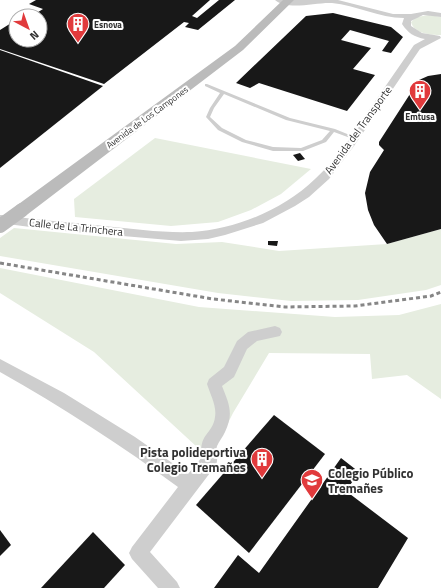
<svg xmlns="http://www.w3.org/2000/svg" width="441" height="588" font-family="'Titillium Web',sans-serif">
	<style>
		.green { fill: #e6ede0 }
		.building { fill: #181818 }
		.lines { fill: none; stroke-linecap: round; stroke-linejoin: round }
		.lane { fill: #cecece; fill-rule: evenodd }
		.street { fill: #cecece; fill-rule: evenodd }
		.secondary { fill: #bbb; fill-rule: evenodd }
		.rail { stroke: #868686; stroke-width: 3; stroke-dasharray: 4 3; stroke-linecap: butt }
		.secondary-bridge { stroke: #bbb; stroke-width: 14 }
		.labels { text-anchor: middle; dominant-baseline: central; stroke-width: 4; stroke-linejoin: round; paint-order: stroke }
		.far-poi-label { font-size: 9px; font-weight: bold; fill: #313131; stroke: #fff; text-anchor: start }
		.far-street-label { font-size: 9px; fill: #313131; stroke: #fff }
		.street-label { font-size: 11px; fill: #313131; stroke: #fff }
		.near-poi-label { font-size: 13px; font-weight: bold; fill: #313131; stroke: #fff; text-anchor: end }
	</style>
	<rect width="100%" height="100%" fill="#fff"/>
	<!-- green -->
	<g class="green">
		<path d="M429 15 441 17V35C431 35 414 34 411 22L417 17Z"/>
		<path d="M155 138 311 169 281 194 251 210 218 222 171 226 75 217 74 199Z"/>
		<path d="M14 228 176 244 222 242 279 251 387 244 441 229V285L426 290 358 300 291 301 218 293 0 256V238Z"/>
		<path d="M0 268 199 307 335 317 399 315 441 304V399L407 375 372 379 370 354 269 353 233 413 210 459 94 352 0 293Z"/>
	</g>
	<!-- building -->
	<g class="building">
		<path d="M36 0H210L192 16 197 18 219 0H235L198 30 185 27 189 23 184 22 104 84 0 49V30L16 20V40H40V16H22L29 12 35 14 43 9 29 4Z"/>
		<path d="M333 13 391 27 403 37 391 53 382 51 389 41 350 30 341 40 371 48 353 69 375 75 347 111 259 83 250 88 236 83 306 16Z"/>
		<path d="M0 50 103 86 0 168Z"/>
		<path d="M441 74V229L387 244 374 225 368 210 365 193 370 172 384 150 379 145V142L419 80 428 76Z"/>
		<path d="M300 153 305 159 298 161 293 155Z"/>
		<path d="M268 241H278L277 246 268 245Z"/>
		<path d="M274 415 325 454 249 553 196 505Z"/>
		<path d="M341 458 359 472 346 491 408 538 378 588H214L238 555 259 573Z"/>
		<path d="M0 530 11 545 0 556Z"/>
		<path d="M93 532 125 565 104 588H41Z"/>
	</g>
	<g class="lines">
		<!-- lane -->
		<path class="lane" d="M205 84H207L290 118 335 129 357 138V139H353L334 132 326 142 303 151H273L242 142 218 130 206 117 210 108 220 93 205 86ZM224 94 286 120 330 131 322 140 301 148 273 147 246 140 222 128 210 117 214 108Z"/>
		<!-- street -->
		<g class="street">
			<path d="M275 0H338L393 14H411L428 11 441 13V17L423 15 411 21V26L422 33 440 36 441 38 420 49 354 146 329 179 309 197 295 206 263 223 225 235 208 239 181 241 53 230 0 223V215H2C36 220 70 222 104 226 133 229 163 233 192 232 236 229 283 210 315 179 337 159 353 134 369 110 384 88 399 67 414 45L425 39C414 37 408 33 402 24L404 18C379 18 356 5 332 3 316 2 288 11 275 0Z"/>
			<path d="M275 326 280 328 282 332 280 336 257 341 247 349 234 377 222 386C229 404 234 413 225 432 223 437 219 441 217 446 215 452 219 457 216 465L150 552 177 582 180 588H158L132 559 129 553 132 547 178 487C121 445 62 407 0 372V359L64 393 135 437 188 474 202 457C198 434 213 434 215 417 217 406 210 394 207 384L209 379 224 367 237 341 248 332Z"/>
		</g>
		<!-- secondary -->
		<path class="secondary" d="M283 0H294L243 50 28 214 22 216 16 214 14 210 16 206 235 46Z"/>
		<!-- rail -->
		<path class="rail" d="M0 263 213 299 285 307 355 306 431 296 441 292"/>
		<!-- secondary-bridge -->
		<path class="secondary-bridge" d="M0 226 22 210"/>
	</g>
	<!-- icons -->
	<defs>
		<g id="building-pin" transform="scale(1.15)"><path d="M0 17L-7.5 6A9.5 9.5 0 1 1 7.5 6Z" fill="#e13a3c" stroke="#fff"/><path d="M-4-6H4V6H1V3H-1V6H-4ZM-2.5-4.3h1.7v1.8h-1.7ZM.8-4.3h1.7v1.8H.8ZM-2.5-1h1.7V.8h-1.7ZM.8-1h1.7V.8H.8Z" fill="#fff"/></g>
		<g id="school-pin" transform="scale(1.15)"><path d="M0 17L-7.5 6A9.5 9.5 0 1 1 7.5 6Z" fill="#e13a3c" stroke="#fff"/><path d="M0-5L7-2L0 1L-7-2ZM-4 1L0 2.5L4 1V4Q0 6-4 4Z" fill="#fff"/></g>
	</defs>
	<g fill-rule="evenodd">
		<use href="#building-pin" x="78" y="24"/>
		<use href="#building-pin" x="420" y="91"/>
		<use href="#building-pin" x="262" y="459"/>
		<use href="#school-pin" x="312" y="480"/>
	</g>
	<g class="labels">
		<!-- far-poi labels -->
		<g class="far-poi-label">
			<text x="94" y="24">Esnova</text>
			<text x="420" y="116" text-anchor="middle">Emtusa</text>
		</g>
		<!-- far-street labels -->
		<g class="far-street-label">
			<text transform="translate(147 117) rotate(-36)">Avenida de Los Campones</text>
		</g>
		<!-- street labels -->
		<g class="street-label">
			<text transform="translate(358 130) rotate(-54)">Avenida del Transporte</text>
			<text transform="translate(76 227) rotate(6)">Calle de La Trinchera</text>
		</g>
		<!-- near-poi labels -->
		<g class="near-poi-label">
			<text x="246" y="452">Pista polideportiva<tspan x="246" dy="15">Colegio Tremañes</tspan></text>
			<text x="328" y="473" text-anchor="start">Colegio Público<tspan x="328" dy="15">Tremañes</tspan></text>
		</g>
	</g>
	<!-- north arrow -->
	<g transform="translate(28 28) rotate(139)"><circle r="19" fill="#ffffff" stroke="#adadad"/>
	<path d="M0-3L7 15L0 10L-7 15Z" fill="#e13a3c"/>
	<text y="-6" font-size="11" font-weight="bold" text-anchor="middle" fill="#313131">N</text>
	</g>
</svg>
